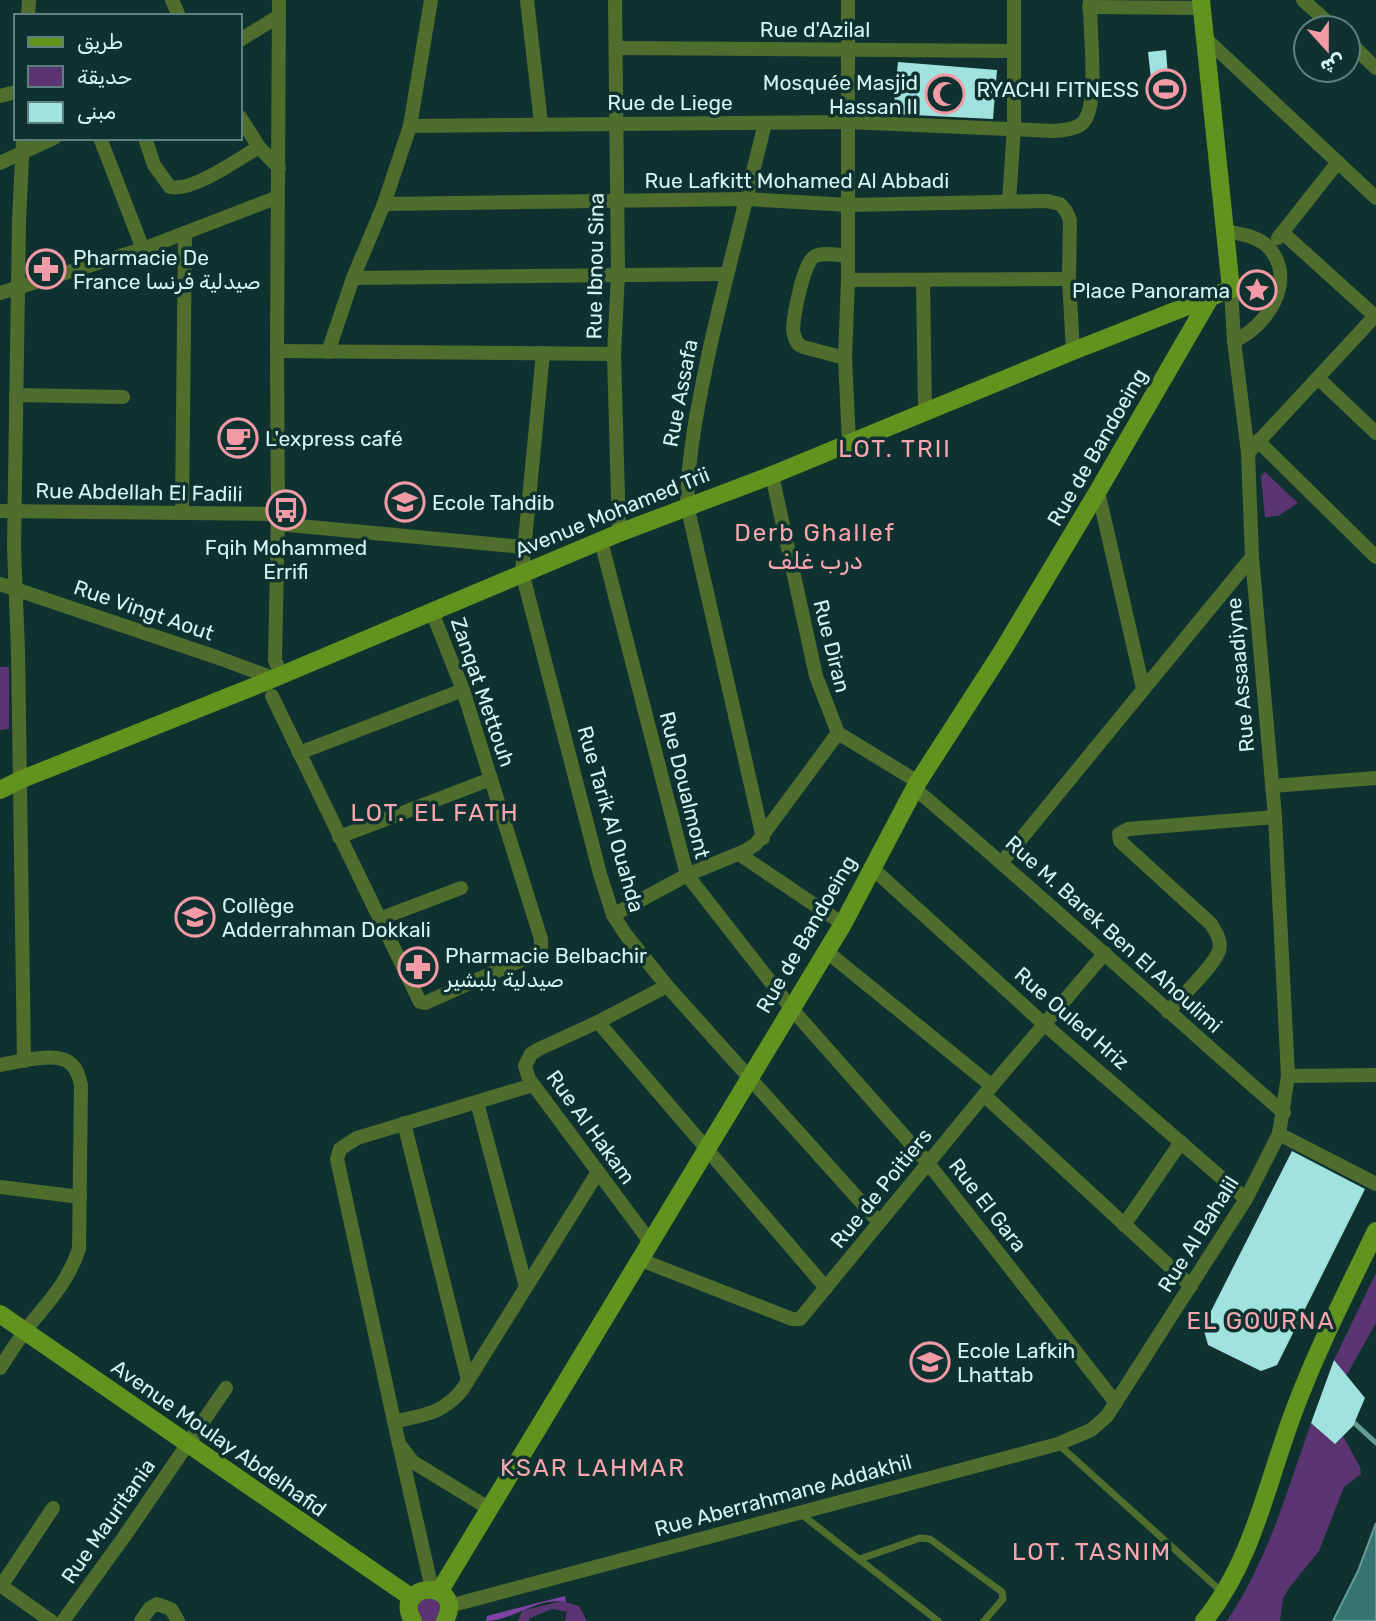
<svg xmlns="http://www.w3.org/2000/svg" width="1376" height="1621" font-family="Rubik,'Noto Naskh Arabic',sans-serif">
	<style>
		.green { fill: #5a3572 }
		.forest { fill: #8142a7 }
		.water { fill: #357470; stroke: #659b97; stroke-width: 2 }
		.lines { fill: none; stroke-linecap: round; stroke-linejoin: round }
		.stream { stroke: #659b97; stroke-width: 5 }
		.building { fill: #a0e3de }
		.lane { stroke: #4f6e2d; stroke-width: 7 }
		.street { stroke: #4f6e2d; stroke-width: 14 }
		.secondary { stroke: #62931e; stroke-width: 18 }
		.labels { text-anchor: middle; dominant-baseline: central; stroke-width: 7; stroke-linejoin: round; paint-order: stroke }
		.street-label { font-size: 21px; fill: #d5f5f2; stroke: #0f3230 }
		.poi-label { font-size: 21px; fill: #d5f5f2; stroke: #0f3230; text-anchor: start }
		.quarter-label { font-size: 24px; letter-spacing: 2px; fill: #faa6b1; stroke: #0f3230 }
	</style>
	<rect width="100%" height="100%" fill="#0f3230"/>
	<!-- green -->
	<g class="green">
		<path d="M1265 472 1298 503 1278 516 1265 517 1261 476Z"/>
		<path d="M0 667H9V729L0 730Z"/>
		<path d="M1376 1273V1323L1346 1376 1334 1360Z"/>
		<path d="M1311 1423 1335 1443 1343 1436 1360 1467 1361 1474 1344 1487 1319 1551 1289 1588 1283 1599 1280 1621H1227C1268 1560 1287 1491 1311 1423Z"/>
		<path d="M419 1595 443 1599 440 1621H417L414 1600Z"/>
		<path d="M561 1601 579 1606 587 1621H565L567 1612 552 1609 530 1618 529 1621H518L522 1611Z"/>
	</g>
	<!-- forest -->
	<path class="forest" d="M565 1596 566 1602C539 1596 513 1621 486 1621L487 1616Z"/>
	<!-- water -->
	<path class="water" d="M1376 1523V1621H1333L1358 1571Z"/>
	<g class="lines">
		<!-- stream -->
		<path class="stream" d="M1350 1419 1376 1443"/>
	</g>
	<!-- building -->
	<g class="building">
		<path d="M1166 50 1168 77 1151 79 1148 52Z"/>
		<path d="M898 62 997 70 993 119 893 114Z"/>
		<path d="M1292 1151 1365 1189 1277 1365 1261 1371 1208 1345 1203 1327Z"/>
		<path d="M1334 1360 1365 1398 1353 1426 1335 1444 1311 1423Z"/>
	</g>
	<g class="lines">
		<!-- lane -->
		<g class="lane">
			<path d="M1058 1444 1223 1593"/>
			<path d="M801 1514 938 1621"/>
			<path d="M860 1559 920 1538 930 1539 1002 1592 1003 1599 984 1621"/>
		</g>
		<!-- street -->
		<g class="street">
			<path d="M172 0 179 16"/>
			<path d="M279 0 277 351 278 514 275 660 281 675"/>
			<path d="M527 0 541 123"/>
			<path d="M615 0 618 274 614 354 619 533"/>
			<path d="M848 0V280L845 358 849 443"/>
			<path d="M1303 0 1334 28"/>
			<path d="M1089 7 1202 8"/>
			<path d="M28 16 29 0"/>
			<path d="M1205 38 1376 198"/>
			<path d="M240 40 279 16"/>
			<path d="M1348 41 1376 68"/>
			<path d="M617 48 1013 51"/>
			<path d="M0 96 16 92"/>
			<path d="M240 117 259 147 279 168"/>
			<path d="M410 126 849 122 1055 131C1065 130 1079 129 1085 120 1099 99 1089 27 1090 0"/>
			<path d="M23 138 19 221 14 548 18 650 24 1061"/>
			<path d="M100 138 143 249"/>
			<path d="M145 138 154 165 170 187C193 192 238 159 259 147"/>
			<path d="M0 163 54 138"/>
			<path d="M1009 201 1014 128V0"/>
			<path d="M384 204 746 199 849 205 1047 201 1060 204 1066 211 1070 220 1069 279 1073 351"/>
			<path d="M1225 231C1240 234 1260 236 1270 249 1297 282 1266 327 1234 341"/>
			<path d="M1283 233 1376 317"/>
			<path d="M1278 238 1338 162"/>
			<path d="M353 278 726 274"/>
			<path d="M848 280 1069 279"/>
			<path d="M923 281 925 411"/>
			<path d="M0 293 143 249 278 197"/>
			<path d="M277 351 614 354"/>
			<path d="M328 352 353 278 384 204 410 126 431 0"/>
			<path d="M543 353 522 572 600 874 613 915 626 935 667 986 879 1222"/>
			<path d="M845 358 803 347 798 344C795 339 793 334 793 328 794 315 803 262 815 256 824 252 838 255 848 256"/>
			<path d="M1318 378 1376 433"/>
			<path d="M16 395 123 397"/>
			<path d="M1258 441 1376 557"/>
			<path d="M1248 453 1375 316"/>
			<path d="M772 475 816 676 838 733 918 782"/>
			<path d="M1098 491 1143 688"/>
			<path d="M0 511 278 514"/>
			<path d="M182 512 185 233"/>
			<path d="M278 524 523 547"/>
			<path d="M601 541 687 875 791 1008 928 1163 1116 1403"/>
			<path d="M0 584 216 657 273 678"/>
			<path d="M272 696 420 1002 425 1003 535 954 541 947V939L463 690 432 612"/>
			<path d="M299 753 463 690"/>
			<path d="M1272 786 1376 778"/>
			<path d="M914 788C1040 894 1160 1005 1284 1113"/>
			<path d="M339 837 491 779"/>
			<path d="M763 838 687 505C688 451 699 400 710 347 727 272 747 198 765 123"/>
			<path d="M739 854 843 924"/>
			<path d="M1002 862 1252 557"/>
			<path d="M871 867 1044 1024 1246 1199"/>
			<path d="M613 915 687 875 745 851 756 844 838 733"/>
			<path d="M379 919 461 888"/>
			<path d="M826 951 992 1086"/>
			<path d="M1168 1012C1179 999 1214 966 1219 951 1222 941 1216 932 1211 924L1120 841 1119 834 1128 829 1275 817"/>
			<path d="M598 1022 826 1288"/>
			<path d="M0 1065C18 1062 59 1050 72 1065 78 1070 79 1078 81 1085L79 1249C67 1284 47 1303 25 1331 16 1343 8 1356 0 1368"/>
			<path d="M1288 1076 1376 1075"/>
			<path d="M984 1095 1191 1286"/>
			<path d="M477 1102 526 1287"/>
			<path d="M404 1123 468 1380"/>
			<path d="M1279 1134 1376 1184"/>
			<path d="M0 1187 80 1197"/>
			<path d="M1124 1225 1181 1142"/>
			<path d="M651 1243 529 1079 525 1066 531 1054 539 1049 598 1022 667 986"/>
			<path d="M641 1260 792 1319H800L984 1095 1105 953"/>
			<path d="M394 1422C425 1414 441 1415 462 1390L598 1172"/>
			<path d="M400 1448 432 1589"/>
			<path d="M490 1509 413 1462 399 1444 337 1159 340 1149 357 1138 533 1085"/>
			<path d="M0 1585 51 1621"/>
			<path d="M1 1586 53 1508"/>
			<path d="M449 1606 1058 1444 1091 1430 1107 1416 1246 1199 1279 1134 1288 1076 1275 817 1252 557 1248 453 1234 341 1231 289"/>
			<path d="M63 1621 124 1537 226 1388"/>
			<path d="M141 1621 150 1608 157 1604 171 1609 178 1621"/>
		</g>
		<!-- secondary -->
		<g class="secondary">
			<path d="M0 790 20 780 265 682 619 533 772 475 1073 351 1231 289 1201 0"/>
			<path d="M0 1314 412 1598"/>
			<path d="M439 1592 843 924 918 782 1003 650 1098 491 1210 298"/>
			<path d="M413 1621C390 1581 467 1578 445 1621"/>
			<path d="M1204 1621C1253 1561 1267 1482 1294 1411 1317 1349 1347 1291 1376 1231"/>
		</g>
	</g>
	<!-- icons -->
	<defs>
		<g id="stadium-ring" transform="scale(2.0125)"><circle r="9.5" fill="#0f3230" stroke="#f39aa7" stroke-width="1.5"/><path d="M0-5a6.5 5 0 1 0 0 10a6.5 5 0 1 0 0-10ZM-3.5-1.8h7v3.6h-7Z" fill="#f39aa7"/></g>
		<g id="mosque-ring" transform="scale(2.0125)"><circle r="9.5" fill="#0f3230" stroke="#f39aa7" stroke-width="1.5"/><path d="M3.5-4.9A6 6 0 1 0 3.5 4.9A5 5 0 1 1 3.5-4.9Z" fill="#f39aa7"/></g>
		<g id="pharmacy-ring" transform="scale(2.0125)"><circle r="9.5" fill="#0f3230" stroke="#f39aa7" stroke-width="1.5"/><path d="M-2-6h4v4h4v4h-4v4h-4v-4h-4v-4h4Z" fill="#f39aa7"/></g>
		<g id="sight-ring" transform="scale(2.0125)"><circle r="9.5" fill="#0f3230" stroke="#f39aa7" stroke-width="1.5"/><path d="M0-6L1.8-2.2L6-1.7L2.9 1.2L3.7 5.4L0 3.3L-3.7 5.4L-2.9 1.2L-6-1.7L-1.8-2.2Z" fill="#f39aa7"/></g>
		<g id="cafe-ring" transform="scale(2.0125)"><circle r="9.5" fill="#0f3230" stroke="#f39aa7" stroke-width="1.5"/><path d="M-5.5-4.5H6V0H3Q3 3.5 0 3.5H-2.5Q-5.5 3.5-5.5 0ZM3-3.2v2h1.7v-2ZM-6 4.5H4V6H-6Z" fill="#f39aa7"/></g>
		<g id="school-ring" transform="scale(2.0125)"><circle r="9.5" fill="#0f3230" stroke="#f39aa7" stroke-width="1.5"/><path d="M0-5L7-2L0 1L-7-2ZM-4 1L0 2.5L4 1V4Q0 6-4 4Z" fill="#f39aa7"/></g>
		<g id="bus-ring" transform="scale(2.0125)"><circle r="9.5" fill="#0f3230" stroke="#f39aa7" stroke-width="1.5"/><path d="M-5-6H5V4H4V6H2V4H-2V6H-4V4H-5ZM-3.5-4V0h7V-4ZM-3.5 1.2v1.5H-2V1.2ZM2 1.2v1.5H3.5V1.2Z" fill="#f39aa7"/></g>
	</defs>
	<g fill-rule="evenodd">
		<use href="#stadium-ring" x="1166" y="89"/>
		<use href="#mosque-ring" x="945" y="94"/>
		<use href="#pharmacy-ring" x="46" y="269"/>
		<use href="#sight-ring" x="1257" y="290"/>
		<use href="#cafe-ring" x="238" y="438"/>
		<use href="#school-ring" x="405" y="502"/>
		<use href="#bus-ring" x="286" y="510"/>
		<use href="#school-ring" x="195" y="917"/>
		<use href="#pharmacy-ring" x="418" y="967"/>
		<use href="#school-ring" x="930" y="1362"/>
	</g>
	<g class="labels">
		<!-- street labels -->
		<g class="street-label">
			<text x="815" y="29">Rue d'Azilal</text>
			<text x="670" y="102">Rue de Liege</text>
			<text x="797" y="180">Rue Lafkitt Mohamed Al Abbadi</text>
			<text transform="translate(595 266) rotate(-89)">Rue Ibnou Sina</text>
			<text transform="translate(680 393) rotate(-79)">Rue Assafa</text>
			<text transform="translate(1097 447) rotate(-60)">Rue de Bandoeing</text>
			<text transform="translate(139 492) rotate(1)">Rue Abdellah El Fadili</text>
			<text transform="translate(612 512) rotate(-22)">Avenue Mohamed Trii</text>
			<text transform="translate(144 610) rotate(19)">Rue Vingt Aout</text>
			<text transform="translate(832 646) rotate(76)">Rue Diran</text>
			<text transform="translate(1240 675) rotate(-95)">Rue Assaadiyne</text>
			<text transform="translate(483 692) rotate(71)">Zanqat Mettouh</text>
			<text transform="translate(685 785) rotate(76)">Rue Doualmont</text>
			<text transform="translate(611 819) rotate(74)">Rue Tarik Al Ouahda</text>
			<text transform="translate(806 934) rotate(-60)">Rue de Bandoeing</text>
			<text transform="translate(1114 934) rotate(42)">Rue M. Barek Ben El Ahoulimi</text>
			<text transform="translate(1072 1018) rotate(41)">Rue Ouled Hriz</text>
			<text transform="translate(591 1127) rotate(54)">Rue Al Hakam</text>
			<text transform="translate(881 1188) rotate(-51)">Rue de Poitiers</text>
			<text transform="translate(988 1205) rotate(52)">Rue El Gara</text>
			<text transform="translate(1198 1234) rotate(-58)">Rue Al Bahalil</text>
			<text transform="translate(219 1438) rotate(35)">Avenue Moulay Abdelhafid</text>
			<text transform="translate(783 1495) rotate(-15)">Rue Aberrahmane Addakhil</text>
			<text transform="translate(108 1521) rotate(-55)">Rue Mauritania</text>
		</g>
		<!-- poi labels -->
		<g class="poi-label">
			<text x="918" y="82" text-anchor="end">Mosquée Masjid<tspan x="918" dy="24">Hassan II</tspan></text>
			<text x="1139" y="89" text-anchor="end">RYACHI FITNESS</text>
			<text x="73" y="257">Pharmacie De<tspan x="73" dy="24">France صيدلية فرنسا</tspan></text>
			<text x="1230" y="290" text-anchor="end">Place Panorama</text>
			<text x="265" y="438">L'express café</text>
			<text x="432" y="502">Ecole Tahdib</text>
			<text x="286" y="547" text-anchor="middle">Fqih Mohammed<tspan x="286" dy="24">Errifi</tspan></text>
			<text x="222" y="905">Collège<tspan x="222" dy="24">Adderrahman Dokkali</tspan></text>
			<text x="445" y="955">Pharmacie Belbachir<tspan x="445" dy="24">صيدلية بلبشير</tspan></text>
			<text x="957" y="1350">Ecole Lafkih<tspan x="957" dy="24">Lhattab</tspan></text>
		</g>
		<!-- quarter labels -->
		<g class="quarter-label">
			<text x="895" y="449">LOT. TRII</text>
			<text x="815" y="533">Derb Ghallef<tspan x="815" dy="28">درب غلف</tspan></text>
			<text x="435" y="813">LOT. EL FATH</text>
			<text x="1261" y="1321">EL GOURNA</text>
			<text x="593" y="1468">KSAR LAHMAR</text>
			<text x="1092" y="1552">LOT. TASNIM</text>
		</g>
	</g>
	<!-- legend -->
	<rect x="14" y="14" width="228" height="126" fill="#0f3230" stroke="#5e807e" stroke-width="2"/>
	<rect x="28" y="37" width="35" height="10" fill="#62931e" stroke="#5e807e" stroke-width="2"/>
	<text x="77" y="49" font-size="21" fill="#d5f5f2">طريق</text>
	<rect x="28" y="66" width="35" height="21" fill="#5a3572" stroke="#5e807e" stroke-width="2"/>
	<text x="77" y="84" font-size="21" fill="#d5f5f2">حديقة</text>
	<rect x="28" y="102" width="35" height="21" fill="#a0e3de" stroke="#5e807e" stroke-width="2"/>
	<text x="77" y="119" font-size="21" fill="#d5f5f2">مبنى</text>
	<!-- north arrow -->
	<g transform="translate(1327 49) rotate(159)"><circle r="33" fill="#0f3230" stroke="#5e807e" stroke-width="2"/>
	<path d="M0-5L12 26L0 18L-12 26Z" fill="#f39aa7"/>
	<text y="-10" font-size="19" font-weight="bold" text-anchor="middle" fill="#d5f5f2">ش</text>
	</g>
</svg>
